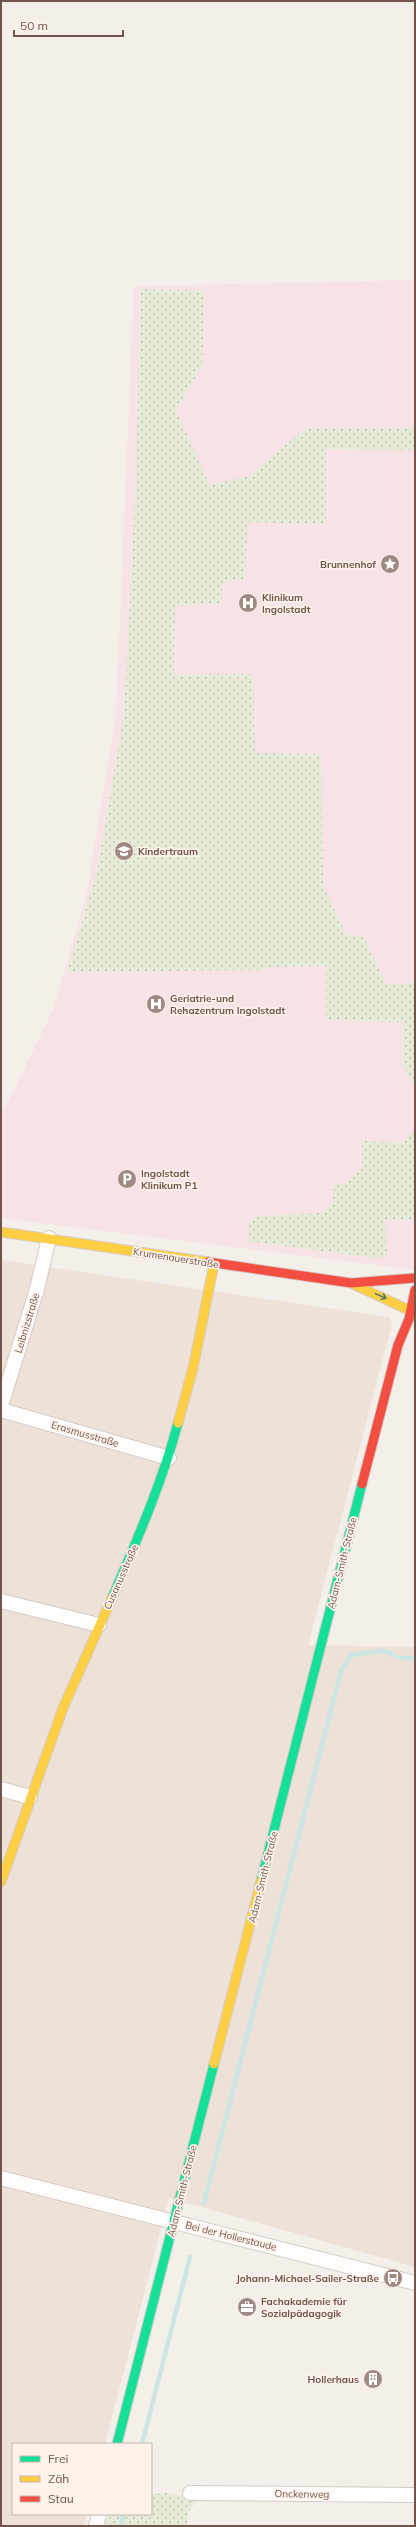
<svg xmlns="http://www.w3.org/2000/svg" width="416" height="2527" font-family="Mulish,sans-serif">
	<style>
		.residential { fill: #eee1d8 }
		.medical { fill: #f7e3e5 }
		.park { fill: url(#park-dots) }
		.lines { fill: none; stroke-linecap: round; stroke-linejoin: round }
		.stream { stroke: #cce6e4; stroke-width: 4.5 }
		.street-casing { stroke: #d4cbc7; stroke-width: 16 }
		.fast-casing { stroke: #d5cbc6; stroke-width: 11 }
		.slow-casing { stroke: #d5cbc6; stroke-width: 11 }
		.jam-casing { stroke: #d5cbc6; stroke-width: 11 }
		.street { stroke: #fefdfc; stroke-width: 14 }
		.fast { stroke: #16e098; stroke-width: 9 }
		.slow { stroke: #ffcf43; stroke-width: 9 }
		.jam { stroke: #f24e42; stroke-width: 9 }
		.oneway { stroke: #567e63 }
		.labels { text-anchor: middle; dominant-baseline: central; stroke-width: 3.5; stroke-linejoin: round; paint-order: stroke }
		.poi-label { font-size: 10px; font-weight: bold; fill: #71544c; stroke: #fef3eb; text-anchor: start }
		.street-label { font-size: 10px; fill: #71544c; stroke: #fef3eb }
	</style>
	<defs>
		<pattern id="park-dots" width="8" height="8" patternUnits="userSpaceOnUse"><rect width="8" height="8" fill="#e5ebd6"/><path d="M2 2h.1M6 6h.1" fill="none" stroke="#bec1b0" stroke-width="1.8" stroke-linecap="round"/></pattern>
	</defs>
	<rect width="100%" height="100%" fill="#f5efea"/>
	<!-- residential -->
	<path class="residential" d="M1 1260 389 1317 392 1324 308 1645 415 1647V2267L169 2198 105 2444H13V2514H87L83 2526H1Z"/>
	<!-- medical -->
	<path class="medical" d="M415 280V1270L1 1218V1116L53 1010 87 893 116 713 134 286Z"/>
	<!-- park -->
	<g class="park">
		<path d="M141 289 205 291 202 366 176 410 210 485 249 476 306 428H415V450L326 449V524L248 522 245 580 223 581 221 603 175 606 174 675 253 674 255 753 321 754 323 884 346 935 363 936 386 984 415 983V1088L403 1064V1022L326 1020V966L271 967 263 970 67 972 97 871 124 714 135 500Z"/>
		<path d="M415 1129V1219L385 1220 387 1256 375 1258 247 1241 249 1223 258 1216 322 1213 333 1203 334 1184H346L362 1168V1141L402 1143Z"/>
		<path d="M165 2493 198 2499 189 2511 186 2526H105L108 2514H151V2494Z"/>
	</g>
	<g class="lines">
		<!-- stream -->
		<g class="stream">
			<path d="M204 2203 341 1671 351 1655 384 1651 400 1658H415"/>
			<path d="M142 2444 190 2257"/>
			<path d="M121 2526 124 2514"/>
		</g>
		<!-- street casing -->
		<g class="street-casing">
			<g id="street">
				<path d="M1 1406 37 1289 49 1238"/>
				<path d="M1 1410 169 1458"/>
				<path d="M1 1601 99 1625"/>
				<path d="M1 1789 30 1797"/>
				<path d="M1 2178 415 2283"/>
				<path d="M190 2493 415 2495"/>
				<path d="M96 2526 99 2514"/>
			</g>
		</g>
		<!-- fast casing -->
		<g class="fast-casing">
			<g id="fast">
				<path d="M112 1598C137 1540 162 1483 178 1423"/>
				<path d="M261 1881 362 1484"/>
				<path d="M117 2444 214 2064"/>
			</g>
		</g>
		<!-- slow casing -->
		<g class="slow-casing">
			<g id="slow">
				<path d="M1 1232 208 1262"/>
				<path d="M353 1284 415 1313"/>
				<path d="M178 1423 193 1368 214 1264"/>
				<path d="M1 1882 63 1708 112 1598"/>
				<path d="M214 2064 261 1881"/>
			</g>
		</g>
		<!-- jam casing -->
		<g class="jam-casing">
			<g id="jam">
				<path d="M208 1262 351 1283 415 1278"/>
				<path d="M362 1484 398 1345 409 1319 415 1290"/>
			</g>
		</g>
		<!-- street -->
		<use href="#street" class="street"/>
		<!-- fast -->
		<use href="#fast" class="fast"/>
		<!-- slow -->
		<use href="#slow" class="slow"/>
		<!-- jam -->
		<use href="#jam" class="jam"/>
	</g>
	<!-- one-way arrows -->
	<defs><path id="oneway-shaft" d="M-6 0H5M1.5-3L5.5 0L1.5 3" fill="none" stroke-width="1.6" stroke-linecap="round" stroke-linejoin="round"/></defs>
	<use class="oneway" href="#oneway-shaft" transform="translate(381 1296) rotate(23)"/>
	<!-- icons -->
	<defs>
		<g id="sight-disc" transform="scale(1)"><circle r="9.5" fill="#9f8a83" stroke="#fef3eb"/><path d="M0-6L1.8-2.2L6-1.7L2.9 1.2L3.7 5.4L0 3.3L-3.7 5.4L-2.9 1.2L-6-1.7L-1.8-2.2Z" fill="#fff"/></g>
		<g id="hospital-disc" transform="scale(1)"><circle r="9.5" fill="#9f8a83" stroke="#fef3eb"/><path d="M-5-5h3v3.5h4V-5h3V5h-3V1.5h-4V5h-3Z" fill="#fff"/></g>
		<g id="school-disc" transform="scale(1)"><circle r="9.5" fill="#9f8a83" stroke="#fef3eb"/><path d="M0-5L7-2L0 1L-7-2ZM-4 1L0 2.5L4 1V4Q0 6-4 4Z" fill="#fff"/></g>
		<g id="parking-disc" transform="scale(1)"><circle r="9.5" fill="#9f8a83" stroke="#fef3eb"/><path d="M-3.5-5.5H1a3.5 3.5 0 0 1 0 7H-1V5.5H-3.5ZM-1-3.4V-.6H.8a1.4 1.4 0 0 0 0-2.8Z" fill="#fff"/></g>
		<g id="bus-disc" transform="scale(1)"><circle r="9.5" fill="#9f8a83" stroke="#fef3eb"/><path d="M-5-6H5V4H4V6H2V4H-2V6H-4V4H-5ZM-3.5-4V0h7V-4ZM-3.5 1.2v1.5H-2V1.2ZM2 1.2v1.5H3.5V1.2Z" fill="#fff"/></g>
		<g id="office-disc" transform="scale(1)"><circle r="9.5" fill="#9f8a83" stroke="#fef3eb"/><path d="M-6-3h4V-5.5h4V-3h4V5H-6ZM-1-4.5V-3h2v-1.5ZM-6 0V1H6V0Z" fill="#fff"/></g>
		<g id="building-disc" transform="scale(1)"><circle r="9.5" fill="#9f8a83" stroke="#fef3eb"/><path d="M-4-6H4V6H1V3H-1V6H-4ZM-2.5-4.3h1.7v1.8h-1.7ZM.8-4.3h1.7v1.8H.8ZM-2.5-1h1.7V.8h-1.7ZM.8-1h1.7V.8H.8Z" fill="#fff"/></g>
	</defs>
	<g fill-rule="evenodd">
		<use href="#sight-disc" x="390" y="564"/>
		<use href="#hospital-disc" x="248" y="603"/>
		<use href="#school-disc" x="124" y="851"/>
		<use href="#hospital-disc" x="156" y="1004"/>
		<use href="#parking-disc" x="127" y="1179"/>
		<use href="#bus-disc" x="393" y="2278"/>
		<use href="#office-disc" x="247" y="2307"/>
		<use href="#building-disc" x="373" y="2379"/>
	</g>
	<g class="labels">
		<!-- poi labels -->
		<g class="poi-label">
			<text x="376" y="564" text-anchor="end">Brunnenhof</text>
			<text x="262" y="597">Klinikum<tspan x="262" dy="12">Ingolstadt</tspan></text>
			<text x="138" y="851">Kindertraum</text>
			<text x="170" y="998">Geriatrie-und<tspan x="170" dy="12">Rehazentrum Ingolstadt</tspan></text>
			<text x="141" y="1173">Ingolstadt<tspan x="141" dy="12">Klinikum P1</tspan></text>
			<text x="379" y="2278" text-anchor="end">Johann-Michael-Sailer-Straße</text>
			<text x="261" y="2301">Fachakademie für<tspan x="261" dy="12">Sozialpädagogik</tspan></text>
			<text x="359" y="2379" text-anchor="end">Hollerhaus</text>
		</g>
		<!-- street labels -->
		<g class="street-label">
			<text transform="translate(176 1258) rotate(9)">Krumenauerstraße</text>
			<text transform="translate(27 1323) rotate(-73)">Leibnizstraße</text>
			<text transform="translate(85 1434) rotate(16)">Erasmusstraße</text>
			<text transform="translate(342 1563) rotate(-76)">Adam-Smith-Straße</text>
			<text transform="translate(121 1577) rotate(-66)">Cusanusstraße</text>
			<text transform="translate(263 1877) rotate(-76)">Adam-Smith-Straße</text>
			<text transform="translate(182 2191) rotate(-76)">Adam-Smith-Straße</text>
			<text transform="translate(231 2236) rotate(14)">Bei der Hollerstaude</text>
			<text transform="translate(302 2494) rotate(1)">Onckenweg</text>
		</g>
	</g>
	<!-- border -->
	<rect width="416" height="2527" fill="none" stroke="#71544c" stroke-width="4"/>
	<!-- legend -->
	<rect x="12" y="2443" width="140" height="72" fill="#fef3eb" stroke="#c6b3ab"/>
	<rect x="20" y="2456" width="20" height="6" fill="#16e098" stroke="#c6b3ab"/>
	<text x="48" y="2463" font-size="12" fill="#71544c">Frei</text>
	<rect x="20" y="2476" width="20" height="6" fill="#ffcf43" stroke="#c6b3ab"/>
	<text x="48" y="2483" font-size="12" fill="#71544c">Zäh</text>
	<rect x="20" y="2496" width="20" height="6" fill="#f24e42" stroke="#c6b3ab"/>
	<text x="48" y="2503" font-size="12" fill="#71544c">Stau</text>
	<!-- scale -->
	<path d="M14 30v6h109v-6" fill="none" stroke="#71544c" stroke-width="2"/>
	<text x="20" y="30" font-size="12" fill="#71544c" stroke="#fef3eb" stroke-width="3" paint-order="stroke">50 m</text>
</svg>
